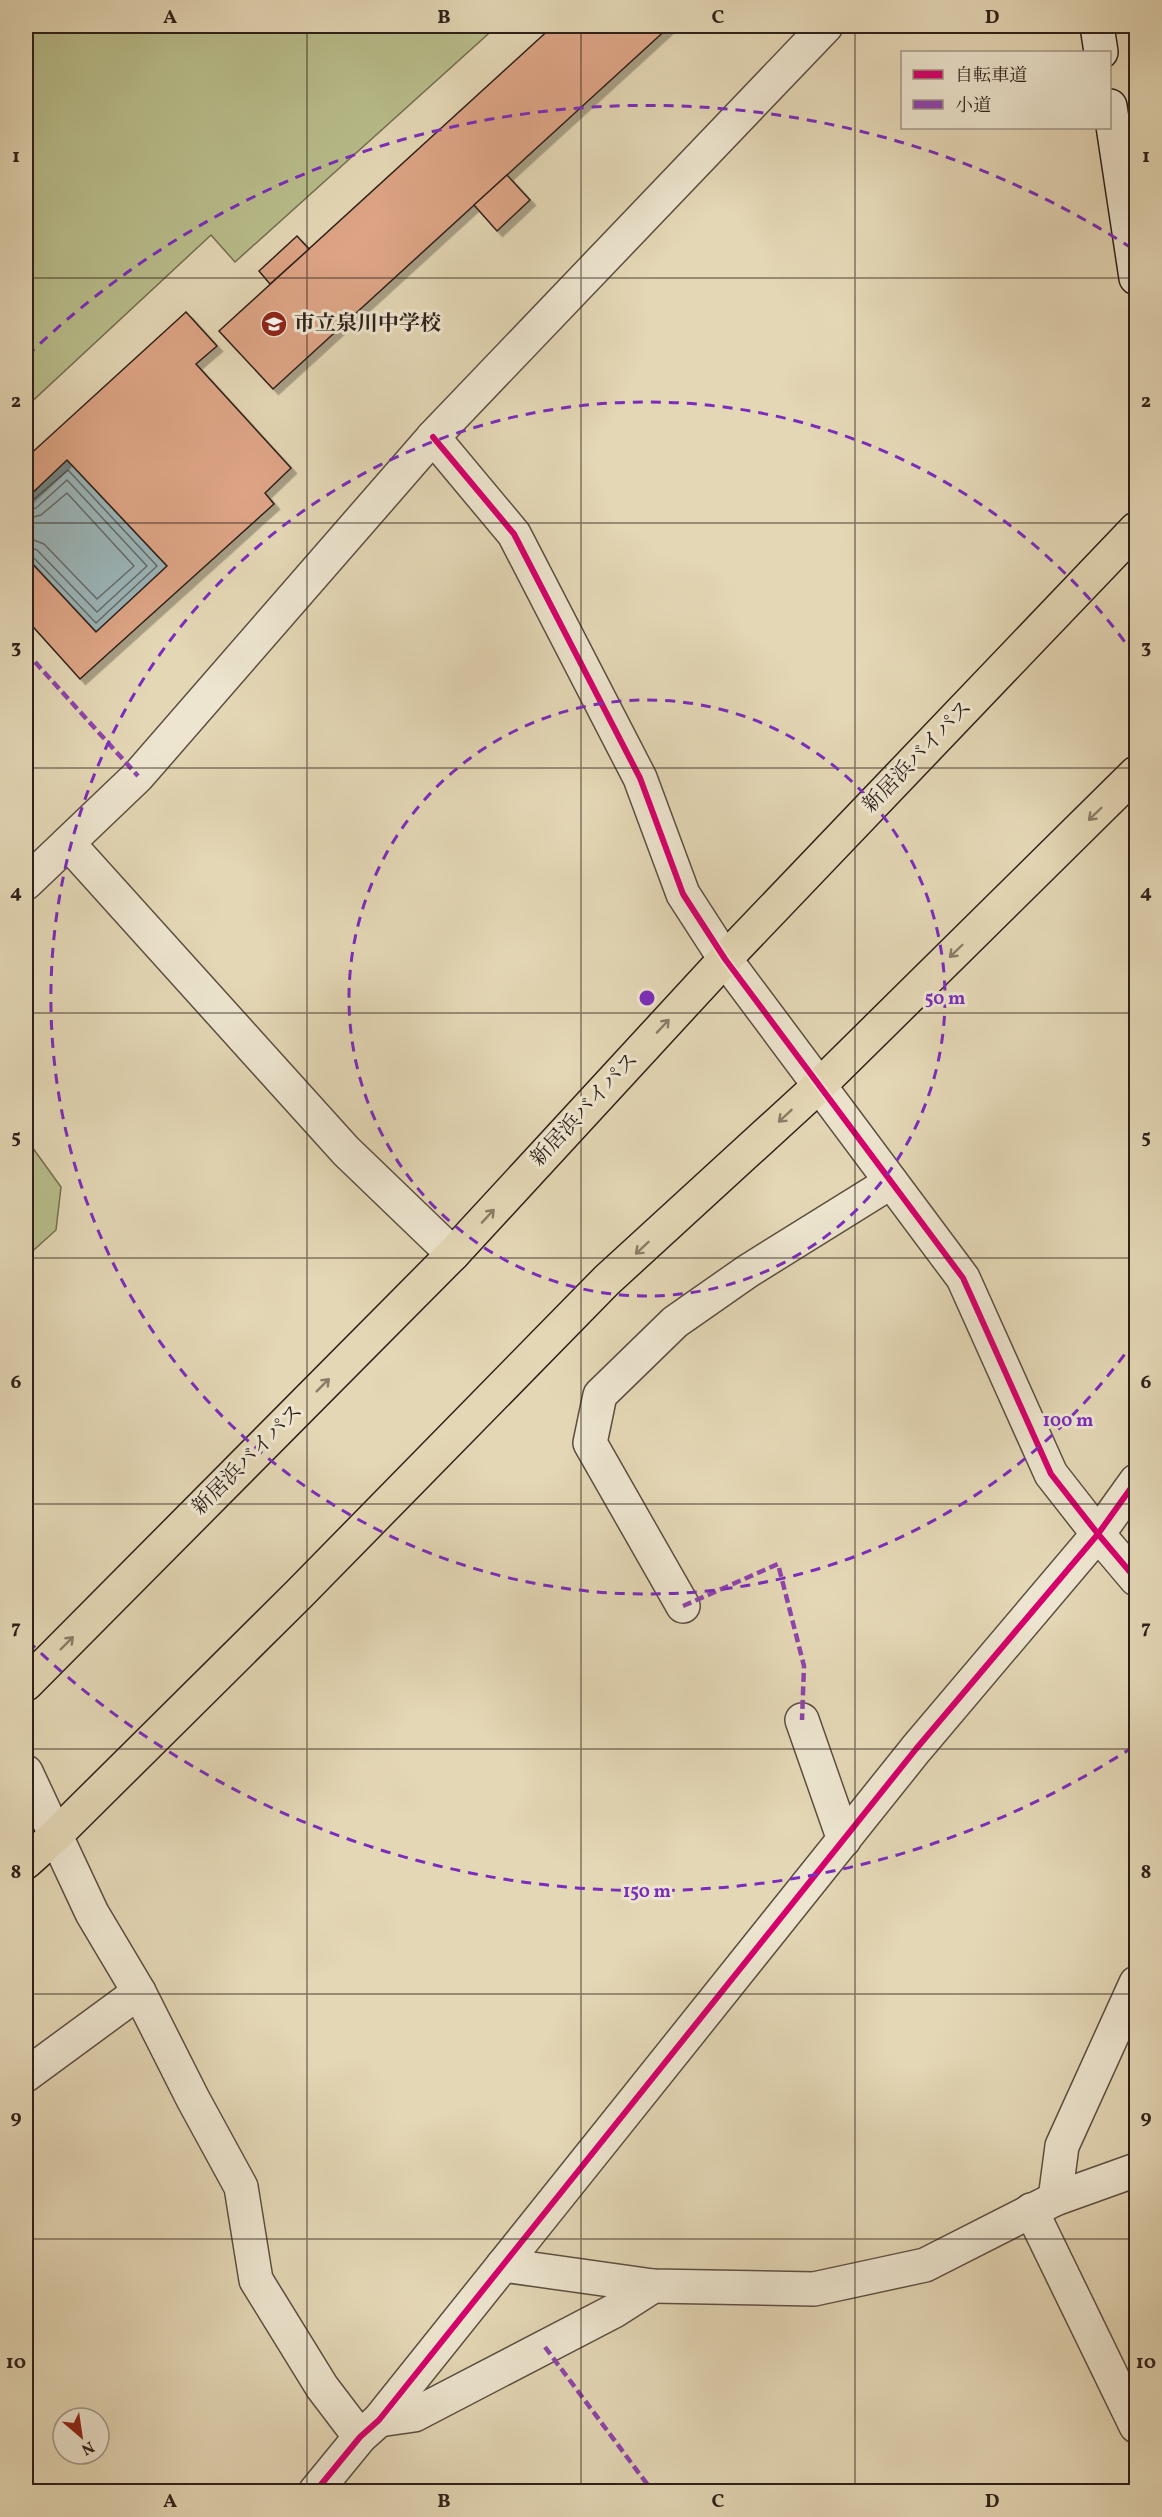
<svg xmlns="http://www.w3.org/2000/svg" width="1162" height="2517" font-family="Vollkorn,'Noto Serif JP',serif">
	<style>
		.green { fill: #b8bd8b; stroke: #736e52; stroke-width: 1.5 }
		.water { fill: #9bb6ba; stroke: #6f7a7a; stroke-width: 1.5 }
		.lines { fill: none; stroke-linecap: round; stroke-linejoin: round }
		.shore { stroke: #646b6a; stroke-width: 1.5 }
		.building { fill: #dea586; stroke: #2e201a; stroke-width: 1.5; filter: url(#shadow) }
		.street-casing { stroke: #5c4e41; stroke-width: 36 }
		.secondary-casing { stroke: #2e201a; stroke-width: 36 }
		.highway-casing { stroke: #2e201a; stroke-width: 36 }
		.street { stroke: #ede5cf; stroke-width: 33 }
		.secondary { stroke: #ede5cf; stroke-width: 33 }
		.highway { stroke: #e4d7b5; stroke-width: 33 }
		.quiet { stroke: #8e44ad; stroke-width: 4.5; stroke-dasharray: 9 4.5; stroke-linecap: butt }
		.cycleway-casing { stroke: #ede5cf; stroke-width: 10 }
		.cycleway { stroke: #d6006c; stroke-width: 6 }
		.oneway { stroke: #897c68 }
		.grid { fill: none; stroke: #2e201a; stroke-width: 1.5; stroke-opacity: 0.55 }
		.ring { fill: none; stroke: #7b2cbf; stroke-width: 3; stroke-dasharray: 10 8 }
		.labels { text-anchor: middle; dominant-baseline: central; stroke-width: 6; stroke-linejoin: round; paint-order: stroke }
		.poi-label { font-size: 21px; font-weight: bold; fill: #2e201a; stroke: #ede5cf; text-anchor: start }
		.street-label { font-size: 21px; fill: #2e201a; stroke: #ede5cf }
		.centre { fill: #7b2cbf; stroke: #ede5cf; stroke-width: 3 }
		.ring-label { font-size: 18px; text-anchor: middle; font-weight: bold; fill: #7b2cbf; stroke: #ede5cf; stroke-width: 6; stroke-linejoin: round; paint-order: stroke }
		.neatline { fill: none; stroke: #2e201a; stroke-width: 2 }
		.grid-label { font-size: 20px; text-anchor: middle; font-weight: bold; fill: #2e201a }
	</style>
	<defs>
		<filter id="shadow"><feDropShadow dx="5.5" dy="5.5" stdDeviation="0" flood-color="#0004"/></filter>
	</defs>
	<rect width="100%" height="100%" fill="#e4d7b5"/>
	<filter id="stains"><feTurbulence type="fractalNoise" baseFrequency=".00333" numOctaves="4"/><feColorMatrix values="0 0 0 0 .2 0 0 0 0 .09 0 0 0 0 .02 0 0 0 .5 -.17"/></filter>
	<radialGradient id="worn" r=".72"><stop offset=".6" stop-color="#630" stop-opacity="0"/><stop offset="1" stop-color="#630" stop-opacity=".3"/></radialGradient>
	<!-- green -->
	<g class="green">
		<path d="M26 26H497L235 262 211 235 26 407Z"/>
		<path d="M27 1140 61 1187 56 1230 26 1257Z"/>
	</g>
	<!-- water -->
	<path class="water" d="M67 460 167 566 96 632 26 557V499Z"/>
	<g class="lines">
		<!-- shore -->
		<g class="shore">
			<path d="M26 503 32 501 68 470 157 566 96 623 32 556 26 554"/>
			<path d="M26 510 36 508 67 480 147 566 97 612 37 550 26 546"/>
			<path d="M26 519 41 515 67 493 134 566 97 599 44 544 26 537"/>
		</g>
	</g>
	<!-- building -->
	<g class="building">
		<path d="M553 26H670L273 389 219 331Z"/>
		<path d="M507 175 530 200 497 231 474 205Z"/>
		<path d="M297 236 309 249 270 284 259 271Z"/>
		<path d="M186 312 217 346 196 364 291 468 265 493 274 504 80 679 26 619V557L96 632 167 566 67 460 26 499V458Z"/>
	</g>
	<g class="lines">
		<!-- street casing -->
		<g class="street-casing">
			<g id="street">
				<path d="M433 437 514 534 640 778 683 894 725 959 963 1278 1051 1474 1098 1534 1136 1579"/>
				<path d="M68 843 346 1151 453 1254"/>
				<path d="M26 883 138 776 433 437 826 26"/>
				<path d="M683 1606 590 1443 600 1395 675 1322 748 1271 891 1182"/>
				<path d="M802 1720 844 1840"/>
				<path d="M26 1772 92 1913 139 1992 193 2099 241 2187 256 2280 322 2387 360 2437"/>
				<path d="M26 2075 139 1992"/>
				<path d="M1055 2199 1062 2146 1136 1983"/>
				<path d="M1031 2210 1136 2426"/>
				<path d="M503 2265 653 2286 814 2289 925 2265 1055 2199 1136 2170"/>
				<path d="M379 2420 414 2415 614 2311 653 2286"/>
				<path d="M315 2492 360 2437 379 2420 916 1749 1098 1534 1136 1481"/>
			</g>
		</g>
		<!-- secondary casing -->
		<g class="secondary-casing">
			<g id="secondary">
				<path d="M1097 26 1101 52"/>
				<path d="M1110 106 1136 278"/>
			</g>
		</g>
		<!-- highway casing -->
		<g class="highway-casing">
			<g id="highway">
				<path d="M26 1684 453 1254 725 959 1136 529"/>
				<path d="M26 1862 55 1836 299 1594 607 1280 821 1084 1136 773"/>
			</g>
		</g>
		<!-- street -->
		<use href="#street" class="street"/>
		<!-- secondary -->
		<use href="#secondary" class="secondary"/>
		<!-- highway -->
		<use href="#highway" class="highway"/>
		<!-- quiet -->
		<g class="quiet">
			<path d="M26 652 138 776"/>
			<path d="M683 1606 778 1564 804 1666 802 1720"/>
			<path d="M545 2347 653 2492"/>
		</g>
		<!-- cycleway casing -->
		<g class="cycleway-casing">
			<g id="cycleway">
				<path d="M433 437 514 534 640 778 683 894 725 959 963 1278 1051 1474 1098 1534 1136 1579"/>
				<path d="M315 2492 360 2437 379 2420 916 1749 1098 1534 1136 1481"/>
			</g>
		</g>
		<!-- cycleway -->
		<use href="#cycleway" class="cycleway"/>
	</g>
	<!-- one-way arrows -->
	<defs><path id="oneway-shaft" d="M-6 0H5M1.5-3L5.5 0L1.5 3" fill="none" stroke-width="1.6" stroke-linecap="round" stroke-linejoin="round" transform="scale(1.5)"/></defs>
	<g class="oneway">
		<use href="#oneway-shaft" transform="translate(1095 814) rotate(136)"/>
		<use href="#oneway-shaft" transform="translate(956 951) rotate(136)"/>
		<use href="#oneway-shaft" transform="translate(663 1026) rotate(-47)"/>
		<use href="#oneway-shaft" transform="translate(785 1116) rotate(137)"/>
		<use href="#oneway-shaft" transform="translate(488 1216) rotate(-47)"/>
		<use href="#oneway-shaft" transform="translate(642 1248) rotate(137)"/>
		<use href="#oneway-shaft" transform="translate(323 1385) rotate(-45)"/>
		<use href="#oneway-shaft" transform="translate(67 1643) rotate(-45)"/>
	</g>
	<!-- grid -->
	<path class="grid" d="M307 26V2492M581 26V2492M855 26V2492M26 278H1136M26 523H1136M26 768H1136M26 1013H1136M26 1258H1136M26 1504H1136M26 1749H1136M26 1994H1136M26 2239H1136"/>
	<!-- distance rings -->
	<g class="ring">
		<circle cx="647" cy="998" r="298"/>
		<path d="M1135 1340A596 596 0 1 1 1135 656"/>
		<path d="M1133 1747A893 893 0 0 1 27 1640M27 356A893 893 0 0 1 1133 249"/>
	</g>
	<!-- icons -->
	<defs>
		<g id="school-disc" transform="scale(1.35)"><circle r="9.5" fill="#8f2418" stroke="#ede5cf"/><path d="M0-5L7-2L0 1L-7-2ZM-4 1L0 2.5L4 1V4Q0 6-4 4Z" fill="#fff"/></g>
	</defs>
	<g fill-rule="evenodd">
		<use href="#school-disc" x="274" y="324"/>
	</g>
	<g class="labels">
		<!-- poi labels -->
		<g class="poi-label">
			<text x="294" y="324">市立泉川中学校</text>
		</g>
		<!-- street labels -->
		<g class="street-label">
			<text transform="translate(918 757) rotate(-46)">新居浜バイパス</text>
			<text transform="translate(585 1110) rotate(-47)">新居浜バイパス</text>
			<text transform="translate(248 1460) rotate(-45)">新居浜バイパス</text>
		</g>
	</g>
	<circle cx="647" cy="998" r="9" class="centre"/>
	<g class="ring-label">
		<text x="945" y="1004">50 m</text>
		<text x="1068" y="1426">100 m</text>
		<text x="647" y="1897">150 m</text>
	</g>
	<!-- margin -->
	<rect width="1162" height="2517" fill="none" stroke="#e4d7b5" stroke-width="66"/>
	<!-- legend -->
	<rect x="901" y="51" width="210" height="78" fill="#ede5cf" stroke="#a19687" stroke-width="1.5"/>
	<rect x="913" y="70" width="30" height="9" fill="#d6006c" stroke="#a19687" stroke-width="1.5"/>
	<text x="955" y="81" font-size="18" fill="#2e201a">自転車道</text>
	<rect x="913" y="100" width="30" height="9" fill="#8e44ad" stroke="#a19687" stroke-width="1.5"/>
	<text x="955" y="111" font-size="18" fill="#2e201a">小道</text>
	<!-- north arrow -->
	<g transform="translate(81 2436) rotate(151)"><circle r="28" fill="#ede5cf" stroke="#a19687" stroke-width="1.5"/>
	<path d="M0-4.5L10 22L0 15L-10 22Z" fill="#8f2418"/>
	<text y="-9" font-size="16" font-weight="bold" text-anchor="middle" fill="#2e201a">N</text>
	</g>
	<rect x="33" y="33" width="1096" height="2451" class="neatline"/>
	<g class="grid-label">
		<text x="170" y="23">A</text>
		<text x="444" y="23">B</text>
		<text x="718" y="23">C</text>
		<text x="992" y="23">D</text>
		<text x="16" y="162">1</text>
		<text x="1146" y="162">1</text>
		<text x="16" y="407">2</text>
		<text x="1146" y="407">2</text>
		<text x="16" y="653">3</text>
		<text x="1146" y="653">3</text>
		<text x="16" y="898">4</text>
		<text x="1146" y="898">4</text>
		<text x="16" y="1143">5</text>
		<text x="1146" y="1143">5</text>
		<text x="16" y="1388">6</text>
		<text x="1146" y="1388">6</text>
		<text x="16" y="1633">7</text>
		<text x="1146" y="1633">7</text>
		<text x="16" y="1878">8</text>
		<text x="1146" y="1878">8</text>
		<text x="16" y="2123">9</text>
		<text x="1146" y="2123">9</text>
		<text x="16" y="2368">10</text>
		<text x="1146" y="2368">10</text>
		<text x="170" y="2507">A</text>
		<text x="444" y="2507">B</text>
		<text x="718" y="2507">C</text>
		<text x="992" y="2507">D</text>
	</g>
	<rect width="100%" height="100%" filter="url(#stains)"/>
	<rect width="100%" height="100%" fill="url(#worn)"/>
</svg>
